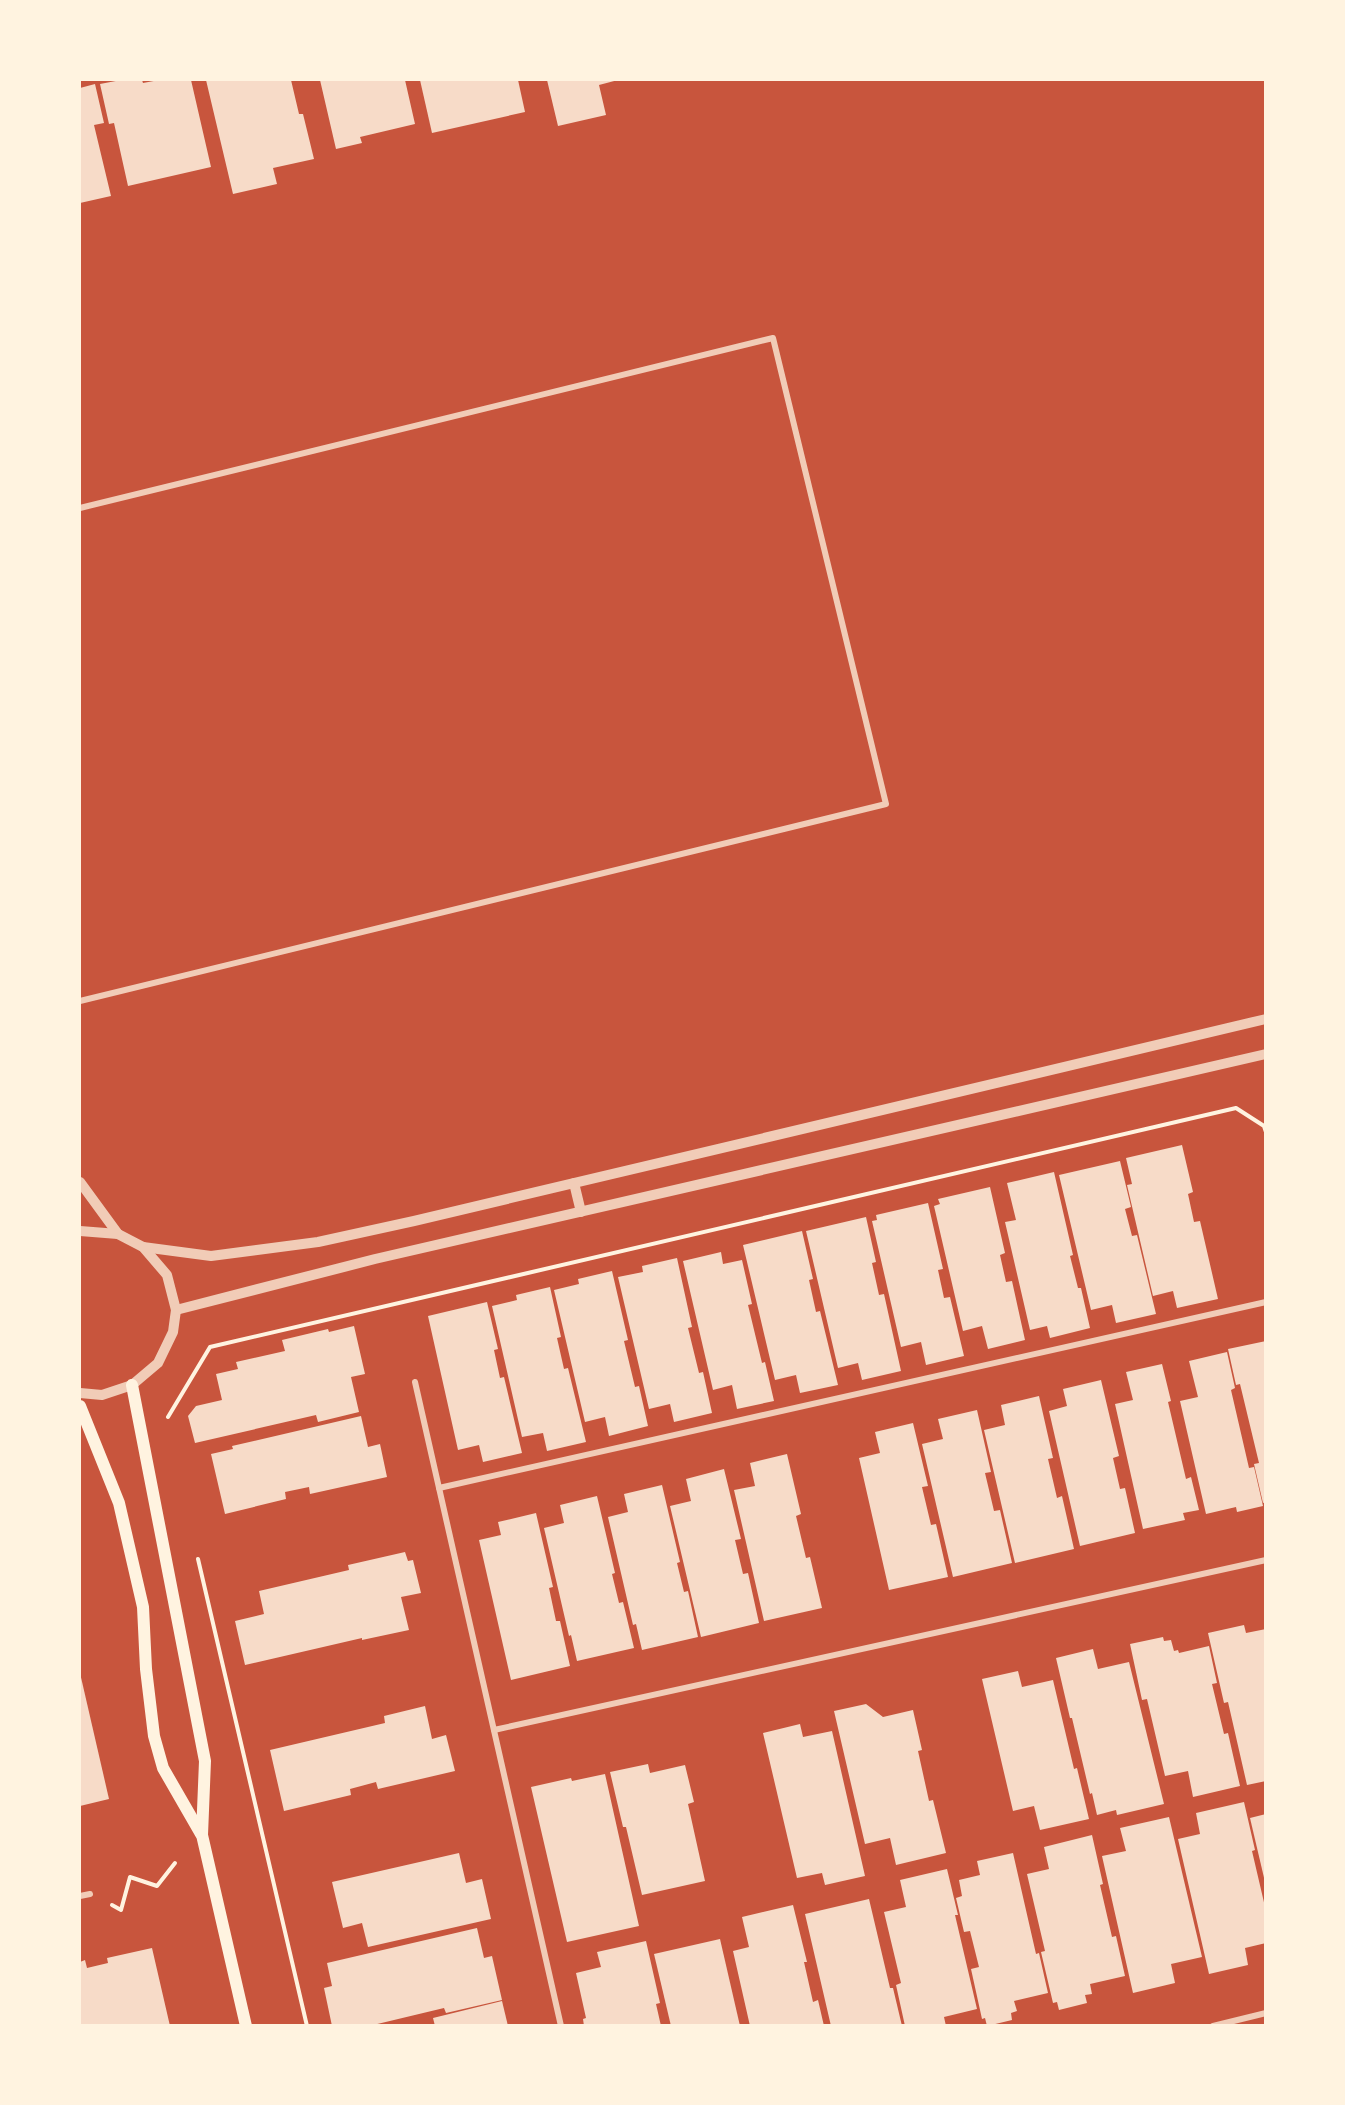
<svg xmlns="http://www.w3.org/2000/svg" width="1345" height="2105" font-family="Quicksand,sans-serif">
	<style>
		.building { fill: #f7dbc8 }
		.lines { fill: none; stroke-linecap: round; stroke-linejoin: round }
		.path { stroke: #fff3e0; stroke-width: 4 }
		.minor { stroke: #f1ccb7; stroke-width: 6 }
		.tertiary { stroke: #f1ccb7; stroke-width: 10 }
		.secondary { stroke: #fff3e0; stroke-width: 12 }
	</style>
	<rect width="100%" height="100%" fill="#c8553d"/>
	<!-- building -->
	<g class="building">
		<path d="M121 80H142L143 83 159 80H191L211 167 128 186 114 123 109 124 100 84Z"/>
		<path d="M206 80H291L299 114H303L314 159 273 168 277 184 233 194Z"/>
		<path d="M320 80H405L415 124 360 137 362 143 336 149Z"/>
		<path d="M420 80H518L525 112 432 133Z"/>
		<path d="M547 80H618L599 85 606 115 558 126Z"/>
		<path d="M95 84 104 123 94 125 111 196 80 203V88Z"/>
		<path d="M1182 1145 1193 1192 1188 1194 1194 1222 1200 1221 1218 1299 1177 1308 1173 1291 1153 1296 1127 1185 1132 1184 1126 1158Z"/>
		<path d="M1120 1161 1131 1207 1125 1209 1132 1236 1137 1235 1156 1314 1116 1323 1112 1305 1091 1310 1059 1175Z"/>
		<path d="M1054 1172 1073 1255 1070 1256 1078 1288H1081L1090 1328 1050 1338 1047 1326 1030 1330 1005 1222 1016 1220 1007 1183Z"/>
		<path d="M990 1187 1005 1253 1000 1255 1006 1282 1012 1281 1025 1340 988 1349 982 1326 963 1331 934 1206 940 1204 938 1199Z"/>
		<path d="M928 1203 943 1269 938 1270 944 1298 950 1297 964 1356 926 1365 921 1342 901 1347 872 1221 877 1220 876 1215Z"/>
		<path d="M866 1217 876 1262 872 1263 879 1295 884 1294 901 1371 862 1380 858 1363 838 1368 806 1231Z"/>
		<path d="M802 1231 813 1279 809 1280 816 1312 820 1311 838 1385 800 1393 796 1375 775 1380 743 1245Z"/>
		<path d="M721 1252 723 1264 742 1260 752 1304 748 1305 762 1363 765 1362 774 1401 737 1409 732 1385 713 1390 683 1261Z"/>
		<path d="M677 1258 692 1327 688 1328 699 1373 703 1372 712 1413 674 1422 670 1404 649 1409 618 1277 643 1272 642 1266Z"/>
		<path d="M612 1271 628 1340 624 1341 635 1387 639 1386 648 1426 609 1436 605 1417 585 1422 554 1290 579 1284 578 1279Z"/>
		<path d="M550 1287 561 1337 557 1338 564 1369 568 1368 586 1442 547 1451 543 1433 522 1437 492 1306 517 1300 516 1295Z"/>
		<path d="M487 1302 498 1349 494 1350 500 1378 504 1377 522 1453 483 1462 479 1445 458 1450 428 1316Z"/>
		<path d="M354 1326 365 1374 351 1377 359 1412 318 1422 316 1415 195 1443 188 1416 196 1406 222 1400 216 1374 238 1369 236 1362 285 1351 282 1340 328 1329 329 1332Z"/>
		<path d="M1266 1341V1502L1263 1503 1254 1464 1259 1463 1240 1384 1236 1385 1228 1349Z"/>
		<path d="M1227 1352 1235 1388 1231 1390 1249 1468 1254 1467 1263 1506 1237 1512 1236 1507 1206 1514 1180 1401 1198 1397 1189 1361Z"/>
		<path d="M1162 1364 1171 1401 1168 1402 1186 1479 1191 1477 1199 1510 1183 1513 1185 1520 1143 1529 1115 1404 1133 1400 1126 1372Z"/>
		<path d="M1101 1380 1119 1456 1113 1458 1120 1489 1125 1488 1135 1533 1080 1546 1049 1411 1067 1406 1063 1389Z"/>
		<path d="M1039 1396 1053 1458 1048 1459 1057 1498 1062 1496 1074 1549 1015 1563 984 1430 1005 1425 1001 1405Z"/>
		<path d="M977 1410 991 1472 985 1473 994 1511 1000 1510 1012 1563 953 1577 922 1444 943 1439 938 1419Z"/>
		<path d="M361 1416 368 1447 380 1444 387 1477 310 1494 309 1487 285 1492 286 1499 225 1514 211 1454 233 1449 232 1446Z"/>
		<path d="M913 1423 928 1486 922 1487 931 1525 936 1524 948 1577 889 1590 859 1458 880 1453 875 1432Z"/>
		<path d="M787 1454 801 1514 796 1516 806 1558 810 1557 822 1608 764 1621 734 1490 755 1486 750 1463Z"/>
		<path d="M724 1469 741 1539 735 1540 743 1574 748 1573 759 1623 701 1637 670 1506 691 1501 686 1479Z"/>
		<path d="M662 1485 680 1562 677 1563 684 1592 688 1591 698 1637 642 1650 636 1624 633 1625 608 1517 628 1512 624 1494Z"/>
		<path d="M597 1496 615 1573 612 1574 619 1603 623 1602 634 1648 577 1661 571 1635 569 1636 544 1528 564 1523 560 1505Z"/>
		<path d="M536 1513 553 1587 549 1588 556 1621H560L570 1666 511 1680 479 1540 501 1535 498 1522Z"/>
		<path d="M405 1552 408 1561 413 1560 421 1593 401 1597 409 1630 362 1640V1638L245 1665 235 1621 264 1614 259 1591 349 1570 348 1565Z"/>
		<path d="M1244 1625 1246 1633 1266 1629V1781L1247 1785 1228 1702 1224 1703 1208 1633Z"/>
		<path d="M1163 1637 1164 1641 1171 1640 1174 1651 1178 1650 1179 1653 1209 1646 1217 1683 1212 1684 1224 1734 1228 1733 1240 1786 1193 1797 1188 1771 1165 1776 1147 1699 1142 1700 1130 1644Z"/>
		<path d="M1093 1649 1098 1669 1129 1662 1164 1804 1117 1815 1116 1810 1097 1815 1092 1793 1090 1794 1072 1718H1070L1056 1658Z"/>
		<path d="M1018 1671 1022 1687 1053 1680 1074 1769 1077 1768 1089 1819 1040 1830 1034 1806 1013 1811 982 1679Z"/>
		<path d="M80 1673 109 1799 80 1806Z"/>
		<path d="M866 1704 883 1717 913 1710 922 1750 918 1751 929 1801 933 1800 946 1853 896 1865 890 1838 865 1844 834 1711Z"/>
		<path d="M425 1706 432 1739 446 1735 455 1771 378 1789 376 1782 350 1789 351 1795 284 1811 270 1750 385 1723 384 1716Z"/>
		<path d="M800 1724 803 1737 832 1731 865 1876 825 1885 822 1873 797 1878 763 1733Z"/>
		<path d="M648 1764 650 1773 685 1765 694 1802 688 1804 705 1881 642 1895 626 1827H623L610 1772Z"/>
		<path d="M605 1774 639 1926 567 1942 531 1787 571 1778 572 1781Z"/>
		<path d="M1244 1802 1255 1850 1252 1851 1266 1911V1943L1245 1948 1248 1965 1209 1974 1178 1839 1200 1834 1196 1813Z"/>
		<path d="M1266 1814V1881L1265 1882 1250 1818Z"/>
		<path d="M1169 1817 1202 1957 1171 1964 1175 1983 1133 1993 1102 1856 1126 1851 1120 1828Z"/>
		<path d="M1092 1835 1103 1884 1100 1885 1112 1937 1116 1936 1125 1976 1090 1984 1092 1994 1085 1995 1087 2003 1059 2010 1057 2002 1053 2003 1041 1952 1045 1951 1027 1874 1049 1869 1044 1847Z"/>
		<path d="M459 1853 466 1883 482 1879 491 1919 368 1947 362 1923 343 1928 332 1882Z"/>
		<path d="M1013 1853 1036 1954 1039 1953 1048 1993 1014 2001 1017 2011 1011 2013 1012 2020 987 2026 985 2018 982 2019 971 1969 979 1967 970 1931 964 1932 956 1898 962 1896 959 1880 980 1875 977 1861Z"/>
		<path d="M947 1869 958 1915H955L977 2009 944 2017 946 2026H905L896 1985 901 1983 884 1912 906 1907 900 1880Z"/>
		<path d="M869 1899 890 1988H893L902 2026H831L805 1914Z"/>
		<path d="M793 1905 807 1962H804L813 2002 818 2000 824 2026H750L733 1951 749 1947 742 1917Z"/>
		<path d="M477 1928 484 1958 492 1956 502 2000 446 2013 444 2008 369 2026H332L324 1988 332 1986 327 1963Z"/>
		<path d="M720 1939 740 2026H671L654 1954Z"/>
		<path d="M646 1941 660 2003 656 2004 661 2026H584L583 2019 586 2018 576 1973 601 1967 597 1952Z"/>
		<path d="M152 1948 170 2026H80V1962L85 1960 87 1968 108 1963 107 1958Z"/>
		<path d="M502 2001 508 2026H435L433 2018Z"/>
	</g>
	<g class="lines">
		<!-- path -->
		<g class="path">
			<path d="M168 1417 210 1347 1236 1108 1264 1126 1266 1132"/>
			<path d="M198 1559 307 2026"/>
			<path d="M112 1905 121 1910 130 1877 157 1886 175 1863"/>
		</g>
		<!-- minor -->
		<g class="minor">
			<path d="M80 508 773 338 886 804 80 1001"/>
			<path d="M415 1382 561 2026"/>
			<path d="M439 1488 1266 1302"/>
			<path d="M494 1730 1266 1560"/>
			<path d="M80 1896 90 1894"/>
			<path d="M1213 2026 1266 2013"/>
		</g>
		<!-- tertiary -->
		<g class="tertiary">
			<path d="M80 1182 118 1234"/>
			<path d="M574 1183 581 1212"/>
			<path d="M80 1231 118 1234 143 1247 167 1275 176 1310 173 1332 158 1363 132 1385 102 1395 80 1393"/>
			<path d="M143 1247 211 1256 318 1242 414 1221 1266 1019"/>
			<path d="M176 1310 375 1259 1266 1054"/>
		</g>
		<!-- secondary -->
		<g class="secondary">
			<path d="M132 1385 205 1761 202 1835 246 2026"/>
			<path d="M80 1406 119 1503 143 1607 146 1669 154 1736 163 1768 201 1834"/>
		</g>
	</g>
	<!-- border -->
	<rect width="1345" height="2105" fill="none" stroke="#fff3e0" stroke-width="162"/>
</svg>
